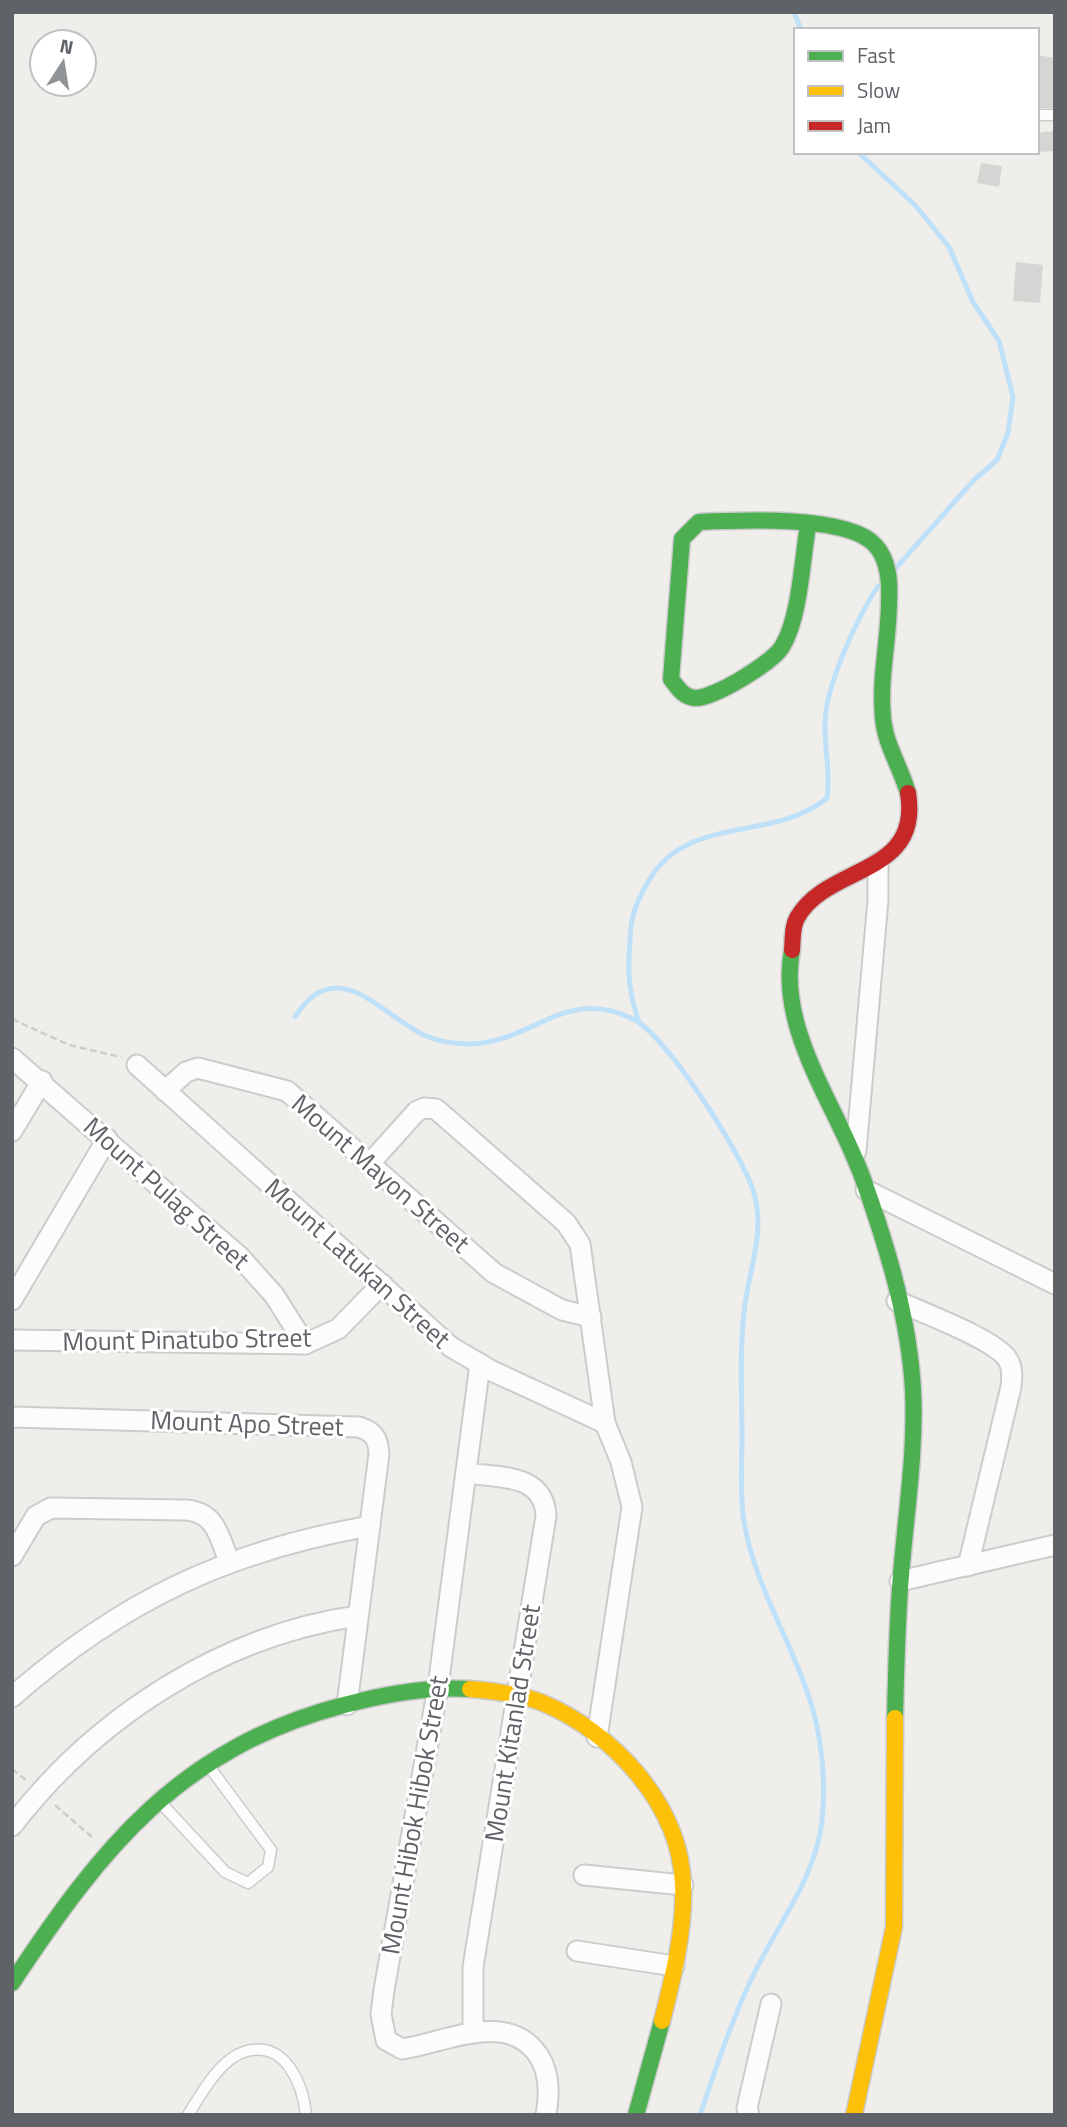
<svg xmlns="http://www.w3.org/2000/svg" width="1067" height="2127" font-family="'Titillium Web',sans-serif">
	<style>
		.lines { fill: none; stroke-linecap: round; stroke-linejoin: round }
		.stream { stroke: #bfe0f9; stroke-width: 5 }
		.building { fill: #d6d5d3 }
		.lane-casing { stroke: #cbcccc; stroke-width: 13 }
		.street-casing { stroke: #cbcccc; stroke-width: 23 }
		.fast-casing { stroke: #cacacb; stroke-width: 19 }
		.slow-casing { stroke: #cacacb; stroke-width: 19 }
		.jam-casing { stroke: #cacacb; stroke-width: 19 }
		.path { stroke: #cacfcc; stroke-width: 2.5; stroke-dasharray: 7 3.5; stroke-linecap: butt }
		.lane { stroke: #fdfcfc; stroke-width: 10 }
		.street { stroke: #fdfcfc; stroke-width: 19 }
		.fast { stroke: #4caf50; stroke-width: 16 }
		.slow { stroke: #ffc107; stroke-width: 16 }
		.jam { stroke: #c62828; stroke-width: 16 }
		.labels { text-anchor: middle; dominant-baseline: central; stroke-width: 6; stroke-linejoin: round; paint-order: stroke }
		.street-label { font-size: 26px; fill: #5f6368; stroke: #fff }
	</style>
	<rect width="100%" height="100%" fill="#efeeea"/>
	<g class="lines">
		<!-- stream -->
		<g class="stream">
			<path d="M794 12 801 30"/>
			<path d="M858 152 916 206 949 247 973 302 999 341 1013 397 1008 433 997 460 974 480 895 569"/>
			<path d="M295 1017C337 950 382 1017 426 1036 440 1042 456 1044 471 1044 536 1041 565 986 633 1019 667 1036 741 1153 753 1190 766 1229 750 1266 745 1305 739 1348 742 1393 742 1437 742 1463 740 1490 743 1515 752 1581 789 1636 809 1697 822 1735 826 1782 822 1821 816 1870 790 1907 767 1949 738 2000 719 2059 700 2115"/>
			<path d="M639 1022C626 986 628 964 631 927 633 909 639 898 648 882 687 813 773 843 827 798 831 772 824 748 825 722 826 685 857 618 878 586"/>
		</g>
	</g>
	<!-- building -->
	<g class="building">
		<path d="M1037 55 1055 58V108H1037Z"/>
		<path d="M1055 131V151L1037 152V133Z"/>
		<path d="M981 163 1002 166 999 187 977 183Z"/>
		<path d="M1016 262 1043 265 1040 303 1013 301Z"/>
	</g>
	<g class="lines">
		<!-- lane casing -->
		<g class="lane-casing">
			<g id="lane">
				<path d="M1042 115H1055"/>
				<path d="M161 1803 225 1872 248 1883 268 1867 271 1850 208 1765"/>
				<path d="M188 2115C201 2094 221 2057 247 2051 286 2041 303 2085 306 2115"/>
			</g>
		</g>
		<!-- street casing -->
		<g class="street-casing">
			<g id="street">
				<path d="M12 1058 240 1257 274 1295 305 1344"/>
				<path d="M137 1065 451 1347 492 1371 605 1423"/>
				<path d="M165 1091 186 1072 198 1068 287 1091 494 1273 562 1310 591 1317"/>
				<path d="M12 1131 42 1081"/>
				<path d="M856 1151 878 900V863"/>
				<path d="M371 1162 417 1111 424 1108 436 1109 566 1223 580 1244 605 1423 621 1462 632 1507 597 1737"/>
				<path d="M866 1190 1055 1284"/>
				<path d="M12 1300 107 1139"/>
				<path d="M897 1301C921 1312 997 1340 1008 1360 1013 1368 1012 1378 1011 1387L968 1566"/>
				<path d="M12 1340 305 1344 338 1329 382 1284"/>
				<path d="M480 1364 438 1687 384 1990 381 2014 386 2040 402 2049C444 2043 504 2011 536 2052 550 2070 550 2093 546 2115"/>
				<path d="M12 1417 359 1427C374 1432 378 1438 379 1454L347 1705"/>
				<path d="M466 1473C499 1478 544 1473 546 1516L473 1967V2033"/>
				<path d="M12 1556 36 1516 51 1508 186 1510C216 1512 220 1538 229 1562"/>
				<path d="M900 1581 1055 1545"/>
				<path d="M12 1697C121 1601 227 1551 370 1526"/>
				<path d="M12 1826C95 1718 222 1635 358 1616"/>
				<path d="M584 1875 683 1885"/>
				<path d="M577 1951 674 1966"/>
				<path d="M749 2115 747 2108 771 2004"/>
			</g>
		</g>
		<!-- fast casing -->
		<g class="fast-casing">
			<g id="fast">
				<path d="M808 526C802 560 800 618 782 647 772 663 713 699 695 698 683 697 678 688 671 679L682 539 699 522C739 520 848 515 875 545 889 560 890 582 889 601 889 640 879 678 883 718 885 744 901 768 908 793"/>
				<path d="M792 950C777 1031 837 1105 863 1179 887 1246 909 1318 913 1390 916 1452 906 1513 901 1575 897 1622 896 1670 895 1718"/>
				<path d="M12 1983C102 1847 180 1748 344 1705 385 1694 428 1686 470 1689"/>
				<path d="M636 2115 662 2021"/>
			</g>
		</g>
		<!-- slow casing -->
		<g class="slow-casing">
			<g id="slow">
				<path d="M470 1689C495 1691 520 1694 543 1703 614 1733 680 1805 683 1884 685 1931 673 1977 662 2021"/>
				<path d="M854 2115 894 1927 895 1718"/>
			</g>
		</g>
		<!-- jam casing -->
		<g class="jam-casing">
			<path id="jam" d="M792 950C793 939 792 927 797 918 827 864 922 877 908 793"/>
		</g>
		<!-- path -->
		<g class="path">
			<path d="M12 1019 69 1045 121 1057"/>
			<path d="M12 1769 26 1780"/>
			<path d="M55 1805 92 1837"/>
		</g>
		<!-- lane -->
		<use href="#lane" class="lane"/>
		<!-- street -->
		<use href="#street" class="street"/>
		<!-- fast -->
		<use href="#fast" class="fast"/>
		<!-- slow -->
		<use href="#slow" class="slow"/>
		<!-- jam -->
		<use href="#jam" class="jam"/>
	</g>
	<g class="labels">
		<!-- street labels -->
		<g class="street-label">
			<text transform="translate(381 1173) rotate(41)">Mount Mayon Street</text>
			<text transform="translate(167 1193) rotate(42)">Mount Pulag Street</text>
			<text transform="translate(358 1263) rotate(42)">Mount Latukan Street</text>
			<text transform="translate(187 1339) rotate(-1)">Mount Pinatubo Street</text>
			<text transform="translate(247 1423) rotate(2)">Mount Apo Street</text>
			<text transform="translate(512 1723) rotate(-81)">Mount Kitanlad Street</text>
			<text transform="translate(414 1815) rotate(-80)">Mount Hibok Hibok Street</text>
		</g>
	</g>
	<!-- border -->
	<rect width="1067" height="2127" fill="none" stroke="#5f6368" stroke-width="28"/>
	<!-- legend -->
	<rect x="794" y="28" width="245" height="126" fill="#ffffff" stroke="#bfc1c3" stroke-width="2"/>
	<rect x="808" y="51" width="35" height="10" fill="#4caf50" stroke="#bfc1c3" stroke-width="2"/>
	<text x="857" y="63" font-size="21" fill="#5f6368">Fast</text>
	<rect x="808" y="86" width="35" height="10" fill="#ffc107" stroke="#bfc1c3" stroke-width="2"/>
	<text x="857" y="98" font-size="21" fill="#5f6368">Slow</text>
	<rect x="808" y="121" width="35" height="10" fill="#c62828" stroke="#bfc1c3" stroke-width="2"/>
	<text x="857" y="133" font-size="21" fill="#5f6368">Jam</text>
	<!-- north arrow -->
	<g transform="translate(63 63) rotate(12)"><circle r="33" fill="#ffffff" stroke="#bfc1c3" stroke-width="2"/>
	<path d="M0-5L12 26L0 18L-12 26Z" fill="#919496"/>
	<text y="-10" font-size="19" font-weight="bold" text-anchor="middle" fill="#5f6368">N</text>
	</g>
</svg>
